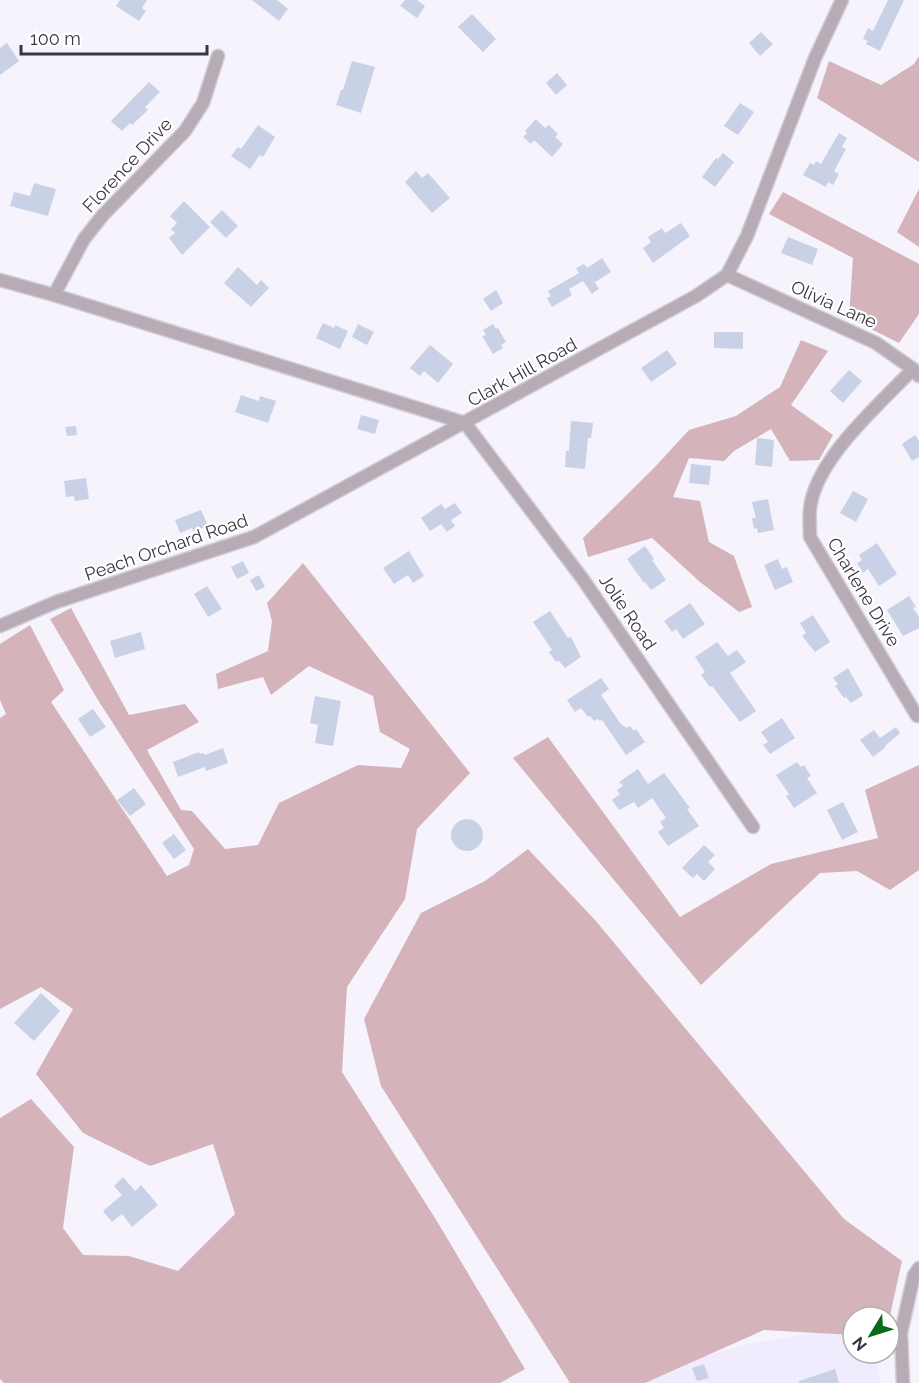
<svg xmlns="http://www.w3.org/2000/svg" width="919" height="1383" font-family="Raleway,sans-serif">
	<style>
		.built { fill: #f0ebfd }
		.forest { fill: #d4b3bb }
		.building { fill: #c8d1e6 }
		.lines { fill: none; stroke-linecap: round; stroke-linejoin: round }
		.minor-casing { stroke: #d0cdd6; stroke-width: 15 }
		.minor { stroke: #b7acb5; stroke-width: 12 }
		.labels { text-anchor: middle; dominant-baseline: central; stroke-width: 4.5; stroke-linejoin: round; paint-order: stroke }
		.street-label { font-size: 18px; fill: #39363f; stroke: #fff }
	</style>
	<rect width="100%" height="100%" fill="#f6f3fc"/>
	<!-- built -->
	<path class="built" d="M853 1326V1353H876L881 1383H606L749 1344Z"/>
	<!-- forest -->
	<g class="forest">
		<path d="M919 56V162L817 98 829 61 881 85 914 64Z"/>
		<path d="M919 189V247L897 232Z"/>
		<path d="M783 192 919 264V314L899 343 849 318 853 258 769 214Z"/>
		<path d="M801 340 828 351 791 405 833 435 819 460 790 461 771 429 734 451 724 461 689 458 673 497 700 501 709 542 734 556 752 607 739 612 700 582 652 538 588 557 583 538 654 468 689 430 736 416 780 387Z"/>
		<path d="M303 563 470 773 417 829 405 899 347 987 342 1072 435 1218 525 1369 500 1383H4L0 1379V1118L31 1099 74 1147 63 1228 83 1255 129 1256 178 1271 235 1214 213 1144 150 1166 83 1133 36 1074 73 1009 41 987 0 1009V718L6 714 0 700V644L30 625 64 690 51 702 167 876 189 865 194 849 98 700 50 619 71 608 129 715 185 704 199 722 147 750 181 810 192 811 225 849 258 845 279 803 358 765 401 768 410 749 380 732 373 696 309 666 271 695 263 677 218 689 216 674 268 651 272 621 267 603Z"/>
		<path d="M548 737 680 917 771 864 878 838 865 790 919 765V870L890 890 857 871 820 873 701 985 513 758Z"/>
		<path d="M528 849 595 920 844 1219 902 1261 889 1320V1317H853V1335L764 1330 645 1383H570L381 1086 364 1019 421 913 485 881Z"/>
	</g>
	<!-- building -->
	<g class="building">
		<path d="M120 0H147L142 8 146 11 139 21 116 6Z"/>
		<path d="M252 0H277L288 9 279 21Z"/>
		<path d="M405 0H417L425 6 417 18 400 6Z"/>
		<path d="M888 0H904L880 51 866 44 868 41 863 39 868 28 873 31Z"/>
		<path d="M472 14 496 39 483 52 458 27Z"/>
		<path d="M761 32 773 44 760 56 749 43Z"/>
		<path d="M7 43 19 61 0 75V48Z"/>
		<path d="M352 61 375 67 361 113 336 105 341 90H343Z"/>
		<path d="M557 73 567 85 556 95 546 83Z"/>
		<path d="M149 82 160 92 145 107 148 110 132 125 130 123 122 131 111 121Z"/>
		<path d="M740 103 754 112 738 135 724 126Z"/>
		<path d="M536 119 545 128 549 125 558 134 555 137 563 144 552 157 534 140 531 144 523 137 527 133 525 131Z"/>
		<path d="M258 125 275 137 263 157 260 155 250 169 231 156 238 147 241 149Z"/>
		<path d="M839 133 847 138 842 147 846 149 834 171 839 174 833 185 828 182 826 187 803 175 810 163 814 165 816 161 821 164Z"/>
		<path d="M723 153 734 162 715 187 702 177 716 158 718 159Z"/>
		<path d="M416 171 422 178 428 173 450 198 432 213 405 182Z"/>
		<path d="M34 183 56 189 48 216 10 206 14 192 30 196Z"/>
		<path d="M184 201 210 227 182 255 169 238 175 233 171 229 177 223 170 216Z"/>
		<path d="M222 210 238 226 226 238 210 222Z"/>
		<path d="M681 223 690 236 653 263 643 248 651 242 648 237 662 228 665 233Z"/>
		<path d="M788 237 818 249 812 265 781 253Z"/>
		<path d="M602 258 611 272 595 282 591 276 599 289 592 294 583 281 569 289 572 295 552 307 547 298 551 296 548 291 579 273 576 268 584 264 587 268Z"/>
		<path d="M238 267 257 285 261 280 269 288 251 307 224 283Z"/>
		<path d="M496 290 503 303 491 311 483 299Z"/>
		<path d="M323 323 334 328 335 325 348 331 340 349 316 338Z"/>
		<path d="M358 324 374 332 367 345 352 337Z"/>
		<path d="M493 324 496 329 498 328 506 342 501 345 503 348 493 354 482 336 486 335 483 330Z"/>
		<path d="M714 332H743V349L714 348Z"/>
		<path d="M430 345 453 364 438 383 424 371 420 376 410 368Z"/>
		<path d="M667 350 677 364 651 382 641 368Z"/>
		<path d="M849 370 862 381 843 403 830 391Z"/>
		<path d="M241 395 259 401 260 396 276 401 268 423 235 412Z"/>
		<path d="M361 415 379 420 375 434 357 429Z"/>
		<path d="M571 421 593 423 591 438H588L585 469 565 467 566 451H569Z"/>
		<path d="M76 426 77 435 67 436 65 427Z"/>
		<path d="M915 435 919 441V457L912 461 902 444Z"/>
		<path d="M757 438 774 440 772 467 755 465Z"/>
		<path d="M691 464 711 466 709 485 689 483Z"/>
		<path d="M86 478 89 499 75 501 74 496 66 497 64 481Z"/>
		<path d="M853 491 868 499 856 522 840 513Z"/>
		<path d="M768 499 774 530 758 533 757 528 754 529 752 518H756L752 502Z"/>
		<path d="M455 503 462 513 451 520 455 526 447 532 441 524 430 531 421 518 441 504 445 509Z"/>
		<path d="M201 510 208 526 193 531 192 528 180 533 175 520Z"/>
		<path d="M877 543 897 574 879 586 868 569 863 573 857 563 862 560 859 555Z"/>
		<path d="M645 546 654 559 652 560 666 580 651 590 645 582 644 583 627 559Z"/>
		<path d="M409 551 424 576 413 583 408 575 394 584 383 568Z"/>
		<path d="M778 559 782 569 787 567 793 582 775 590 764 565Z"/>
		<path d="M243 561 249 573 237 579 231 567Z"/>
		<path d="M259 575 265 587 256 591 250 580Z"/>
		<path d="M207 586 222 609 208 617 194 594Z"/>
		<path d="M909 596 916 607 913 608 919 617V628L903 636 887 610Z"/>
		<path d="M690 603 705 624 683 639 676 629 672 632 664 621Z"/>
		<path d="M550 611 568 638 571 637 581 657 565 668 559 661 556 662 549 652 552 650 533 622Z"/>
		<path d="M813 615 830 642 815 652 802 636 806 633 800 623Z"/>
		<path d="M141 632 145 649 115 658 110 641Z"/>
		<path d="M717 642 728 656 737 650 746 662 730 673 756 711 740 722 712 686 710 687 701 675 705 672 695 657Z"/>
		<path d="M848 668 863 695 851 703 846 697 844 698 835 686 838 684 833 678Z"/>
		<path d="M601 678 609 689 601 695 620 723 626 728 630 726 634 731 636 729 645 742 626 755 602 720 600 721 598 719 594 721 590 716 588 717 581 708 575 712 567 700Z"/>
		<path d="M315 696 341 701 333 746 315 743 318 725 310 723Z"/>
		<path d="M93 709 106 727 90 737 78 719Z"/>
		<path d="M782 718 795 738 770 754 763 745 768 742 761 732Z"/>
		<path d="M896 727 900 733 885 746 886 747 873 757 860 740 874 730 880 738Z"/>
		<path d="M223 748 228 763 206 771 205 767 178 777 173 762 199 752 200 754 204 753 205 755Z"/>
		<path d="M797 762 801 767 804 765 811 776 807 778 817 793 794 808 786 796 789 794 776 775Z"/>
		<path d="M638 769 648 784 664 773 690 808 687 809 699 826 668 846 658 832 664 828 660 822 666 818 652 798 638 808 634 802 619 810 612 800 620 794 617 790 623 786 619 782Z"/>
		<path d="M134 788 146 804 130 816 117 800Z"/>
		<path d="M843 802 858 832 842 840 827 810Z"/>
		<circle cx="467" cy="835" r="16"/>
		<path d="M174 834 186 850 174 859 162 843Z"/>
		<path d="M704 845 715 855 708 862 715 869 704 881 697 874 693 878 682 868Z"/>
		<path d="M41 993 60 1011 34 1041 14 1023Z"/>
		<path d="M123 1177 135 1191 141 1185 158 1205 132 1227 122 1214 112 1222 103 1211 122 1195 114 1186Z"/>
		<path d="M704 1364 709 1378 697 1381 692 1368Z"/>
		<path d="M835 1369 839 1383H799V1381Z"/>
	</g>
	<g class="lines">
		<!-- minor casing -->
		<g class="minor-casing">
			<g id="minor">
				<path d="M727 275 876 343 913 369 919 376"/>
				<path d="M0 280 54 295 465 423"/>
				<path d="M54 295 84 239 103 215 185 131 203 103 218 56"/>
				<path d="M913 369C880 404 815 459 810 509 809 518 810 528 810 537L917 716"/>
				<path d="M465 423 582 578 753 827"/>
				<path d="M0 626 56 602 254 537 696 296 727 275 747 236 815 58 842 0"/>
				<path d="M903 1383 901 1333 914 1275 919 1268"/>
			</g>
		</g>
		<!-- minor -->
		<use href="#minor" class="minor"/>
	</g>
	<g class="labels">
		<!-- street labels -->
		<g class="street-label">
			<text transform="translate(127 165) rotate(-47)">Florence Drive</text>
			<text transform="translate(834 304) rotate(24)">Olivia Lane</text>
			<text transform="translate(522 372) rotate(-29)">Clark Hill Road</text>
			<text transform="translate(166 547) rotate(-19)">Peach Orchard Road</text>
			<text transform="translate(864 592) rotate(59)">Charlene Drive</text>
			<text transform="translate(628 612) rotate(56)">Jolie Road</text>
		</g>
	</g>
	<!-- north arrow -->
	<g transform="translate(871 1335) rotate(232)"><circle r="28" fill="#ffffff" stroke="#b0afb2" stroke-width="1.5"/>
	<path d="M0-4.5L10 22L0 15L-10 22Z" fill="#096b18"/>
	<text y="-9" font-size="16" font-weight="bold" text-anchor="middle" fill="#39363f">N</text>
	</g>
	<!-- scale -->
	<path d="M21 45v9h186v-9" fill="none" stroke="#39363f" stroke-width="3"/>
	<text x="30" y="45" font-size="18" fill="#39363f" stroke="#ffffff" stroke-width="4.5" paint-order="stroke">100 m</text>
</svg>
